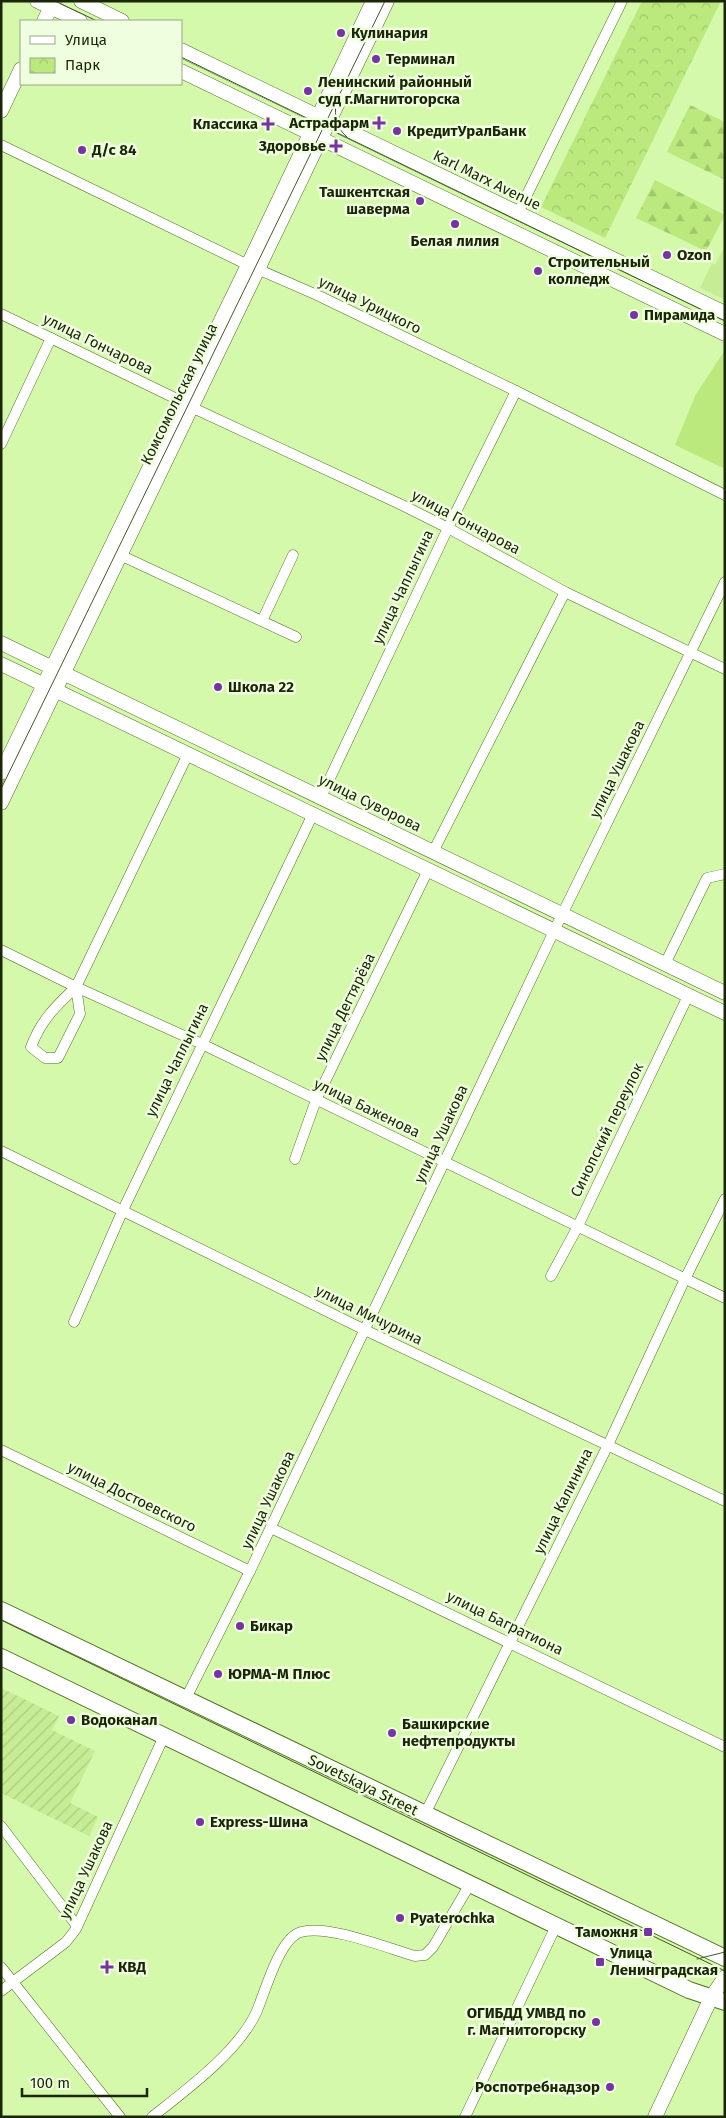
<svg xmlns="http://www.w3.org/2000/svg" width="726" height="2118" viewBox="0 0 726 2118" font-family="'Fira Sans',sans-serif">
<defs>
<pattern id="industrial-furrows" width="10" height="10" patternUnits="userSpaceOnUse" patternTransform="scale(1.25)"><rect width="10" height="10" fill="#c6ed96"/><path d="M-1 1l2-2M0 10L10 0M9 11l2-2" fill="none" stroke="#aacb80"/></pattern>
<pattern id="forest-firs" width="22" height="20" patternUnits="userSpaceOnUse" patternTransform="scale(1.25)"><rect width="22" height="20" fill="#bbe97e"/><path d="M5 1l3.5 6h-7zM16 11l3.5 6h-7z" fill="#a0c86b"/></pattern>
<pattern id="park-crowns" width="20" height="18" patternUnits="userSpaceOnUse" patternTransform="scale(1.25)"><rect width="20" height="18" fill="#bbe97e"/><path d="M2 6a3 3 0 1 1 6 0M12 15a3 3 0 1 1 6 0" fill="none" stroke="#a0c86b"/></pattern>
</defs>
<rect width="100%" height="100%" fill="#d5f9aa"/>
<polygon fill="#c6ed96" points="725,246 725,300 700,288 712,263 715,265"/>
<polygon fill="url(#industrial-furrows)" points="1,1688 59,1716 52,1730 95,1751 70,1803 98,1817 89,1836 1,1793"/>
<g fill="url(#forest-firs)">
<polygon points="690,105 725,122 725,180 667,152"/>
<polygon points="655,180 725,215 706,251 636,218"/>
</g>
<polygon fill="url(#park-crowns)" points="642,1 721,1 605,238 541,207"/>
<polygon fill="#bbe97e" points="725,350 725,469 675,445 696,394"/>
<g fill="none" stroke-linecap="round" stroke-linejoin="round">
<defs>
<g id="street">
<polyline points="1,145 248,265 317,295 516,391 725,495"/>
<polyline points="518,213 622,1"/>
<polyline points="1,314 181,401"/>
<polyline points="191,407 402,505 448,528 565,592 725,669"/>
<polyline points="1,444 51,338"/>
<polyline points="120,555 296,637"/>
<polyline points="262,621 293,555"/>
<polyline points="321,797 448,528 516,391"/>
<polyline points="433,852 565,592"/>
<polyline points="1,950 76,987 202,1044 725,1298"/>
<polyline points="665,964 707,878 725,874"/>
<path d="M 76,987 L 80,1014 L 58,1058 L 45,1058 L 31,1047 C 41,1020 56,1006 76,987 L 188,754"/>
<polyline points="1,1151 365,1330 725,1501"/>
<polyline points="295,1159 316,1100 428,870"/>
<polyline points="551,1276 577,1228 688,996"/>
<polyline points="74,1322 122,1212 313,814"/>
<polyline points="1,1450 250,1571"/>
<polyline points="271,1528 725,1747"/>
<polyline points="185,1700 250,1571 554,931 725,582"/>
<polyline points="425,1814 608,1445 685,1279 725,1199"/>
<polyline points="1,1826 77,1926"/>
<polyline points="1,1967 120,2117"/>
<polyline points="1,1991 66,1942 76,1929 164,1736"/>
<path d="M 152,2117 C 186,2090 237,2053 256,2013 C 265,1993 279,1938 301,1932 C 328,1924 387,1948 415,1956 L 425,1955 L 433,1947 L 470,1884"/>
<polyline points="465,2117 556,1926"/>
</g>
<g id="secondary">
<polyline points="37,1 80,21"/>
<polyline points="81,1 122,21"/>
<polyline points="44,21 54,1"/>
<polyline points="181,50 725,313"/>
<polyline points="181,71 725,334"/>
<polyline points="1,111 21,69"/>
<polyline points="1,643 725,993"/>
<polyline points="1,664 725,1013"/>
<polyline points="1,773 248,265 373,1"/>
<polyline points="1,803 387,1"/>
<polyline points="655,2117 711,1998 725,1977"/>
</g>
<g id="primary">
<polyline points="1,1610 725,1958"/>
<polyline points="1,1657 689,1990 725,2002"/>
</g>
</defs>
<use href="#street" stroke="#537226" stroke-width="11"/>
<use href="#secondary" stroke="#537226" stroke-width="15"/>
<use href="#primary" stroke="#537226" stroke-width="18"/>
<use href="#street" stroke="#fff" stroke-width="10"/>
<use href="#secondary" stroke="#fff" stroke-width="14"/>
<use href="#primary" stroke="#fff" stroke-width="16"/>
<g stroke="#46572c" stroke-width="1">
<polyline points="55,1 97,21"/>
<polyline points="181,57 725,321"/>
<path d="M 336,103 C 334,116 337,129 347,137"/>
<polyline points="1,789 385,1"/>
<polyline points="1,1620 725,1971"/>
<polyline points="697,1959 725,1952"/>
</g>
</g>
<g fill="#7732a5" stroke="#effedf" stroke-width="2">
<circle cx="341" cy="33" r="5"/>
<circle cx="376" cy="59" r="5"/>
<circle cx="308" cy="91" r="5"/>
<path d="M376.5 115.5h5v5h5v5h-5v5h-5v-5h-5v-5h5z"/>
<path d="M265.5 116.5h5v5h5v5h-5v5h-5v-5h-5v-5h5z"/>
<circle cx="397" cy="131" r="5"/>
<path d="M333.5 138.5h5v5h5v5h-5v5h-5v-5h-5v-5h5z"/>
<circle cx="82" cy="150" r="5"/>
<circle cx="420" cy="201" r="5"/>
<circle cx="455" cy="224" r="5"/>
<circle cx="667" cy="255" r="5"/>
<circle cx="538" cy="271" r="5"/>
<circle cx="634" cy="315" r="5"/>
<circle cx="218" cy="687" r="5"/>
<circle cx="240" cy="1626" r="5"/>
<circle cx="218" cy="1674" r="5"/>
<circle cx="71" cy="1720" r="5"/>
<circle cx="392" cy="1733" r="5"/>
<circle cx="200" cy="1822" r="5"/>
<circle cx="400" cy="1918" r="5"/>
<rect x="643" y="1927" width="10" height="10" rx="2.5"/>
<rect x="595" y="1957" width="10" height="10" rx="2.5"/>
<path d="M104.5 1959.5h5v5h5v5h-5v5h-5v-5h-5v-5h5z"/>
<circle cx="596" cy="2022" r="5"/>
<circle cx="610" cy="2087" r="5"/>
</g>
<g text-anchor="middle" stroke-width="5" stroke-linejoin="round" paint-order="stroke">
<g font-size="15" font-weight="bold" fill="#1a2606" stroke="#effedf" text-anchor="start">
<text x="351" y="38">Кулинария</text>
<text x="386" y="64">Терминал</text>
<text x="318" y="87">Ленинский районный<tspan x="318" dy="17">суд г.Магнитогорска</tspan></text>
<text x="369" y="128" text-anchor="end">Астрафарм</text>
<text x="258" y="129" text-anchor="end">Классика</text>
<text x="407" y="136">КредитУралБанк</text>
<text x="326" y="151" text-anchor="end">Здоровье</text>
<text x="92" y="155">Д/с 84</text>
<text x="410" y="197" text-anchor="end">Ташкентская<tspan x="410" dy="17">шаверма</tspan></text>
<text x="455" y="246" text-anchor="middle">Белая лилия</text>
<text x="677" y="260">Ozon</text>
<text x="548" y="267">Строительный<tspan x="548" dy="17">колледж</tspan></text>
<text x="644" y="320">Пирамида</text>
<text x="228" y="692">Школа 22</text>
<text x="250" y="1631">Бикар</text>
<text x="228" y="1679">ЮРМА-М Плюс</text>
<text x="81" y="1725">Водоканал</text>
<text x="402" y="1729">Башкирские<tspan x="402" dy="17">нефтепродукты</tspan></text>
<text x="210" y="1827">Express-Шина</text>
<text x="410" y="1923">Pyaterochka</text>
<text x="638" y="1937" text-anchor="end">Таможня</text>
<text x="610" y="1958">Улица<tspan x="610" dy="17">Ленинградская</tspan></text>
<text x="118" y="1972">КВД</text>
<text x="586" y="2018" text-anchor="end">ОГИБДД УМВД по<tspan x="586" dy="17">г. Магнитогорску</tspan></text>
<text x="600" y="2092" text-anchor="end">Роспотребнадзор</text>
</g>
<g font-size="15" fill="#1a2606" stroke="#effedf">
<text transform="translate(487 180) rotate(26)" y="5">Karl Marx Avenue</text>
<text transform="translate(370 305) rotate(26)" y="5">улица Урицкого</text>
<text transform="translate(98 344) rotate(26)" y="5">улица Гончарова</text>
<text transform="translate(179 394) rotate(-64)" y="5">Комсомольская улица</text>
<text transform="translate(466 522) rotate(28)" y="5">улица Гончарова</text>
<text transform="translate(403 587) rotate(-65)" y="5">улица Чаплыгина</text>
<text transform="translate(617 769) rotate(-64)" y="5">улица Ушакова</text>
<text transform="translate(370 803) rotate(26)" y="5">улица Суворова</text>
<text transform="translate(345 1007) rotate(-64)" y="5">улица Дегтярёва</text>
<text transform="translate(177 1060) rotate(-64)" y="5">улица Чаплыгина</text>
<text transform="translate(367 1108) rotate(26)" y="5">улица Баженова</text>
<text transform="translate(607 1130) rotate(-64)" y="5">Синопский переулок</text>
<text transform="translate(441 1134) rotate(-65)" y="5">улица Ушакова</text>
<text transform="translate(369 1315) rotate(26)" y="5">улица Мичурина</text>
<text transform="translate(132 1497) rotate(26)" y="5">улица Достоевского</text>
<text transform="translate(268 1500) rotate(-65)" y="5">улица Ушакова</text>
<text transform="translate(563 1501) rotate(-64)" y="5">улица Калинина</text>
<text transform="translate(505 1623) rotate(26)" y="5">улица Багратиона</text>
<text transform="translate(363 1785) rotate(26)" y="5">Sovetskaya Street</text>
<text transform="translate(86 1870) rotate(-65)" y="5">улица Ушакова</text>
</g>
</g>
<rect width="726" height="2118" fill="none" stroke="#1a2606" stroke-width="5"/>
<rect x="20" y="20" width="162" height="65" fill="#effedf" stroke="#9aa888"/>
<rect x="30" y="36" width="25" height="8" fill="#ffffff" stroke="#9aa888"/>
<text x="65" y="45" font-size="15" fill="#1a2606">Улица</text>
<rect x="30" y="58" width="25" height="15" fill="url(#park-crowns)" stroke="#9aa888"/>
<text x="65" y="70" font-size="15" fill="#1a2606">Парк</text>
<path d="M22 2088v8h125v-8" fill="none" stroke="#1a2606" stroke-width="2.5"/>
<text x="30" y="2088" font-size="15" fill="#1a2606" stroke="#effedf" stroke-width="4" paint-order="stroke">100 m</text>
</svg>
